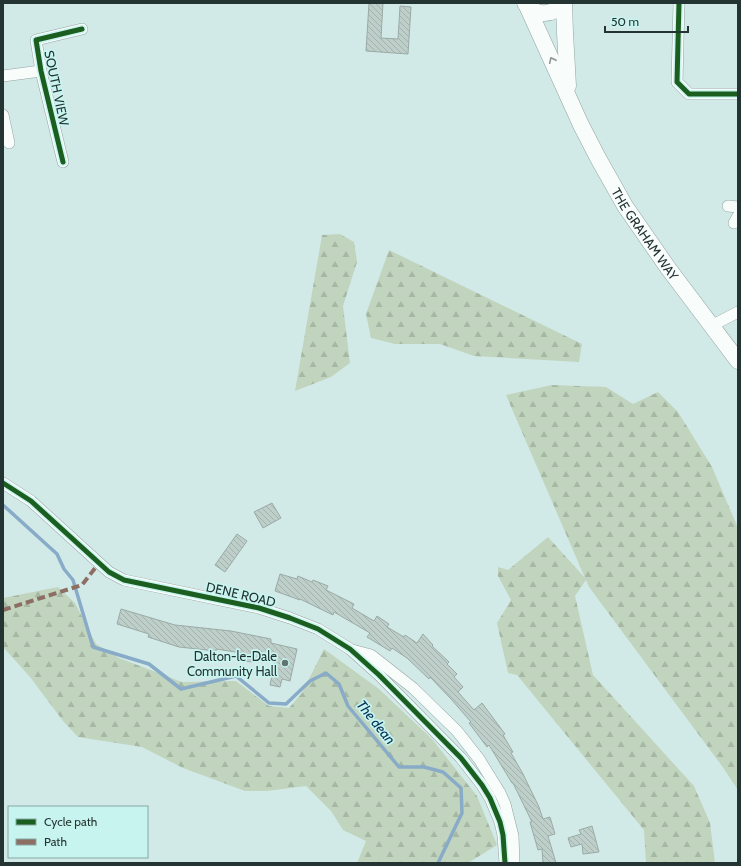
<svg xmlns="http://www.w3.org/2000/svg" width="741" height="866" viewBox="0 0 741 866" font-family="Cabin,sans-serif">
<defs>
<pattern id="forest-firs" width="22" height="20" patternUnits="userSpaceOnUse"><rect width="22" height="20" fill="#c1d4be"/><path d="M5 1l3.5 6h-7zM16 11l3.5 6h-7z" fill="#a6b7a4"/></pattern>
<pattern id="building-back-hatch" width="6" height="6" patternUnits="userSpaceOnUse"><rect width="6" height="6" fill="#becfca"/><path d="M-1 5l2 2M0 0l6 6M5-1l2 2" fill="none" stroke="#a3b2ae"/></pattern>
</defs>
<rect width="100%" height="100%" fill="#d2eae7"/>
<g fill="url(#forest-firs)">
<polygon points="340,234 354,242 357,262 343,306 350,363 331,377 295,391 322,235"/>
<polygon points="389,250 582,344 579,362 474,356 440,344 395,344 371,338 366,314"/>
<polygon points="552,385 606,387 633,404 658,392 678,412 712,467 738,528 738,790 722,766 589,587 586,580 575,596 593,675 694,786 710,823 715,863 646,863 644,830 517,675 508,673 497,623 511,600 498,576 498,567 508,570 548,537 585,578 506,395"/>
<polygon points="58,587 75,603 96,644 119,658 182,682 236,681 269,706 289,708 302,693 324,649 379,689 432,739 477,796 497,845 468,863 357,863 366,841 343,830 331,811 306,786 267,791 245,791 183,768 142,747 78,737 63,721 30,677 3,647 3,598"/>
</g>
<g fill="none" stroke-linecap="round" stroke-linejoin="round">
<polyline stroke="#88abc8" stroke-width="3.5" points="3,505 57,554 64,569 73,580 93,647 149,664 181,689 236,676 269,703 286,704 310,681 326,673 339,684 348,706 399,767 424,767 443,772 461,788 462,813 438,863"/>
</g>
<g fill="url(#building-back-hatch)" stroke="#9aaba6">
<polygon points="369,3 383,3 381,38 398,39 400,6 411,7 408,54 366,51"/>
<polygon points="272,503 281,518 263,528 254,512"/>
<polygon points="237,534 247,541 225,572 215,565"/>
<polygon points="280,574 297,579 298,576 312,582 313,580 328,586 326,590 354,604 352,608 374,621 377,616 389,624 387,627 404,637 405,635 417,643 423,634 433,645 432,646 449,662 447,664 457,674 454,677 463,687 458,692 474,710 482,703 505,734 503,735 513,752 511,753 523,774 539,807 543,819 550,817 555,834 548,836 556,863 543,863 542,849 538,850 530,822 532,822 513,783 512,783 489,745 487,747 469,723 471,722 451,699 430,677 429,679 407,658 392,648 390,651 367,637 370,633 334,612 333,615 300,599 300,600 275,591"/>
<polygon points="121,609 175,625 231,631 271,639 271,643 297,649 290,681 282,679 280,687 270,685 275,662 254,659 253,662 241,661 242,653 216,649 216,651 179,647 148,637 149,634 117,624"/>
<polygon points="592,826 599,852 583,854 582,844 571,847 568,838 581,834 579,830"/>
</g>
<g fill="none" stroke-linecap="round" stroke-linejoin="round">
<defs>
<g id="minor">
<polyline points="679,3 677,82 689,94 738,94"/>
<polyline points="3,76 41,71"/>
<polyline points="3,115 9,143"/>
<polyline points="63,162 41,71 36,40 82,29"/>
<polyline points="728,206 738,207"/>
<polyline points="734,223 738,216"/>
<polyline points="711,326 738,312"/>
<polyline points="3,483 31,501 109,572 124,580 259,608 290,618 318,629 350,649 379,675 461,758 482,785 490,798 500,822 503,835 505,863"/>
<polyline points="352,650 371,655 413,688 457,731 479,759 500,793 505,804 513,836 514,863"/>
</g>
<g id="secondary">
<path d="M 525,3 C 536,18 553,15 564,3"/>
<polyline points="564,3 565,33 568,86"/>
<path id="s1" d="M 527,6 L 581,125 L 598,158 L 625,206 L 668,268 L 738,361"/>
</g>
</defs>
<use href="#minor" stroke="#91a4a2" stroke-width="12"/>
<use href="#secondary" stroke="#91a4a2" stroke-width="17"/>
<use href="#minor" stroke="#f8fcfb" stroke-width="11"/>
<use href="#secondary" stroke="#f8fcfb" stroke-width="16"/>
<polyline stroke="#8d6e63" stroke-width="4" stroke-dasharray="8 4" stroke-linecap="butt" points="3,610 82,585 99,563"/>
<defs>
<g id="cycleway">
<polyline points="679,3 677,82 689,94 738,94"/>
<polyline points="63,162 41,71 36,40 82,29"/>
<polyline points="3,483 31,501 109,572 124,580 259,608 290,618 318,629 350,649 379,675 461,758 482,785 490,798 500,822 503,835 505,863"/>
</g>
</defs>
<use href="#cycleway" stroke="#c8f4ef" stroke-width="8"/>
<use href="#cycleway" stroke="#1b5e20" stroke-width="5"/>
</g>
<defs><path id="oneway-chevron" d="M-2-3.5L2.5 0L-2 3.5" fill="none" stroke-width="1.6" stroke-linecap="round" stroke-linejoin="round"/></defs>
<use stroke="#8e9896" href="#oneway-chevron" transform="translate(552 60) rotate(-115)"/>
<circle fill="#607471" stroke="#c8f4ef" stroke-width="1.5" cx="285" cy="663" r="4"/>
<g text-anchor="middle" stroke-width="3.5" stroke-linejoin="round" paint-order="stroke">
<g font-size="13" fill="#233432" stroke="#c8f4ef">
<text transform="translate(57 88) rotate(78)" y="5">SOUTH VIEW</text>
<text dy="5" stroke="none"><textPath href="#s1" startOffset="257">THE GRAHAM WAY</textPath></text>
<text transform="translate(241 594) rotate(13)" y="5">DENE ROAD</text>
</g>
<g font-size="13" fill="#233432" stroke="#c8f4ef" text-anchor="end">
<text x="277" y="661">Dalton-le-Dale<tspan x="277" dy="15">Community Hall</tspan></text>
</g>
<g font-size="14" font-style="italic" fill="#002d56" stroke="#c8f4ef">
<text transform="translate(376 722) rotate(51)" y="5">The dean</text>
</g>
</g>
<rect width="741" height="866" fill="none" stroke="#233432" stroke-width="8"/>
<rect x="8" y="806" width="140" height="52" fill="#c8f4ef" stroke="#86a7a3"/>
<rect x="16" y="819" width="20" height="6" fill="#1b5e20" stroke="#86a7a3"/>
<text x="44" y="826" font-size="12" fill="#233432">Cycle path</text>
<rect x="16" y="839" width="20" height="6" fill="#8d6e63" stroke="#86a7a3"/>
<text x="44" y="846" font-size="12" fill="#233432">Path</text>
<path d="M605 26v6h83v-6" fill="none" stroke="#233432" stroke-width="2"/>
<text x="611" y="26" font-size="12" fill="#233432" stroke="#c8f4ef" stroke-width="3" paint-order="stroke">50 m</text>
</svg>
